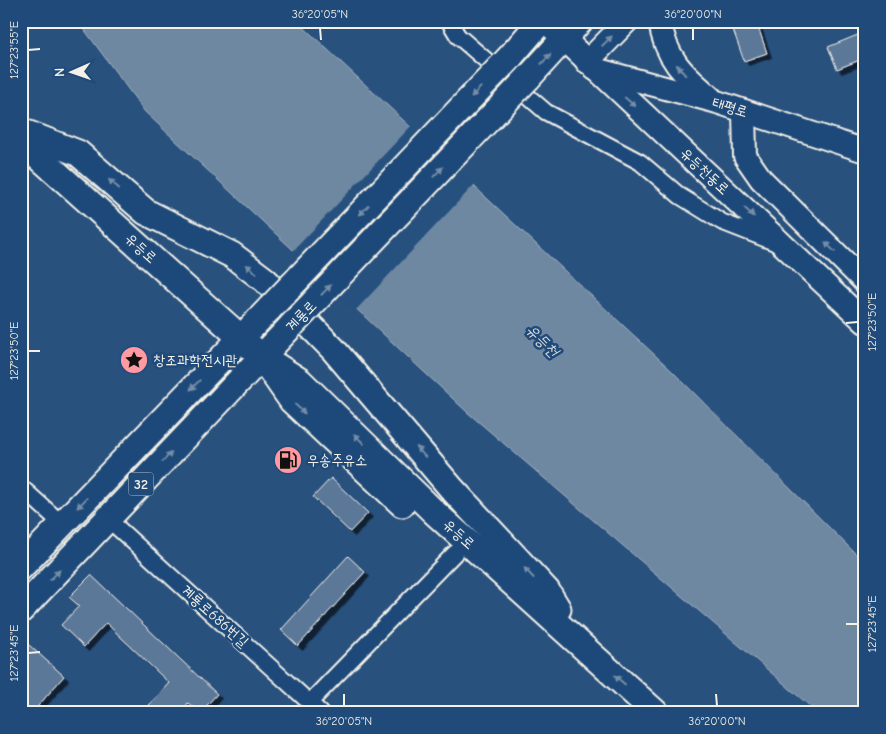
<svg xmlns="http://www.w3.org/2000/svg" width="886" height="734" viewBox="0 0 886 734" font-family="'Comic Neue','Poor Story',sans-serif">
<defs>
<filter id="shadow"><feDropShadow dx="4.5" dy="4.5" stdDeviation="0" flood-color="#0009"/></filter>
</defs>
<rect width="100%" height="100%" fill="#28517e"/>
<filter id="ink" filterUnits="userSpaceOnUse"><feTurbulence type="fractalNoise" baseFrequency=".02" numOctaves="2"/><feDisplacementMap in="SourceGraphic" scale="10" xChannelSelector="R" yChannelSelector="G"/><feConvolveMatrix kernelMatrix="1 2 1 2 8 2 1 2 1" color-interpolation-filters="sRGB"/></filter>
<g filter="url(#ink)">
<polygon fill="#6e88a2" stroke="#a4b2be" points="78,21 297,21 671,370 865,563 865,713 818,713 467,412 145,112"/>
<polygon fill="#28517e" points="412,125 475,184 355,311 292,252"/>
<g fill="#5b7899" stroke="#f4f1e8" filter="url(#shadow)">
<polygon points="730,21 756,21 767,53 744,61"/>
<polygon points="865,32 865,58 837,69 828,47"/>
<polygon points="331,478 368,513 350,532 313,497"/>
<polygon points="348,556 365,572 298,646 281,630"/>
<polygon points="91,575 217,694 200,713 188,703 179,713 157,713 149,705 169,683 106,623 84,647 61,625 79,606 69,597"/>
<polygon points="21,638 64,676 32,713 21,713"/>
</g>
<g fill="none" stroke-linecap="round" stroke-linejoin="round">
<defs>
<g id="street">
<polyline points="449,21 458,36 546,112 640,162 680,196 722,222 776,243"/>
<polyline points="21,487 62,524"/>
<polyline points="108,519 321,713"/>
<polyline points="310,702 455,553"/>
</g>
<g id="secondary">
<polyline points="545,21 865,322"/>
<path d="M 660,21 C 665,58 683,74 710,97"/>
<polyline points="587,62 627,21"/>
<polyline points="595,69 717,102 865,151"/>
<polyline points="744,111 745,156 761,179 865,282"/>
</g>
<g id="primary">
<polyline points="510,57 541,21"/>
<polyline points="528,78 580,21"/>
<polyline points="21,131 78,153 146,212 232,255 265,280 333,349 452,489 547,591 558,609"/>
<polyline points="21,141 261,356 300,381 433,511 656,713"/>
<polyline points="267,365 292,401 402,504"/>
<polyline points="21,567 270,308"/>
<polyline points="21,610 292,325"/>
</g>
</defs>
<use href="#street" stroke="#f4f1e8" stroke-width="19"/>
<use href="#secondary" stroke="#f4f1e8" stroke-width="26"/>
<use href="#primary" stroke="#f4f1e8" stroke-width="29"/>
<use href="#street" stroke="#1f4a7a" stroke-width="15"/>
<use href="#secondary" stroke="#1f4a7a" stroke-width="22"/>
<use href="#primary" stroke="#1f4a7a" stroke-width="25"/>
<defs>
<g id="primary-bridge">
<polyline points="270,308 510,57"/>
<polyline points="292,325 528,78"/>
</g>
</defs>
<use href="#primary-bridge" stroke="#f4f1e8" stroke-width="29" stroke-linecap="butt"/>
<use href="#primary-bridge" stroke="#1f4a7a" stroke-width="25"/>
</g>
<defs><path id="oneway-solid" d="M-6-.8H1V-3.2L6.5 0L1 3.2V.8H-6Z" transform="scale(1.25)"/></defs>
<g fill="#748da6">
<use href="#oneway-solid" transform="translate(607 41) rotate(-45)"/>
<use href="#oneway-solid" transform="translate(546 59) rotate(-47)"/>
<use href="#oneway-solid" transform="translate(681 70) rotate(-130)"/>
<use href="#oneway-solid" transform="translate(476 92) rotate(134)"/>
<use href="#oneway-solid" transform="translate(630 102) rotate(41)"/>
<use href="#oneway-solid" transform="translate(438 172) rotate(-46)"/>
<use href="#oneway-solid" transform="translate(114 184) rotate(-139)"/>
<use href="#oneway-solid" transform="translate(364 210) rotate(134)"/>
<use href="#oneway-solid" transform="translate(749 212) rotate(43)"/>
<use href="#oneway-solid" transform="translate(830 247) rotate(-135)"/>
<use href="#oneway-solid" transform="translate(251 269) rotate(-143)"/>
<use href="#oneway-solid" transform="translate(326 290) rotate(-46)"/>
<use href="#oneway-solid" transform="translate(195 385) rotate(134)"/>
<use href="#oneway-solid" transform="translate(300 409) rotate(43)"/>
<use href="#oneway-solid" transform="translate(359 439) rotate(-136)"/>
<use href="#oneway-solid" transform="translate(421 452) rotate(-131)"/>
<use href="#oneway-solid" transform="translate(167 457) rotate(-47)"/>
<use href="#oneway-solid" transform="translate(82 503) rotate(134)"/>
<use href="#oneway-solid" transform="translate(529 573) rotate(-133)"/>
<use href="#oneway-solid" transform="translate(55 575) rotate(-46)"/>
<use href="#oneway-solid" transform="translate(620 680) rotate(-138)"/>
</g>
</g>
<path fill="none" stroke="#f4f1e8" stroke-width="2" d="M 320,28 L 321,40M 693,28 L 693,40M 28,50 L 40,49M 846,323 L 858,322M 28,351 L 40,351M 846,624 L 858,624M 28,653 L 40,652M 344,694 L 344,706M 716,694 L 717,706"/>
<defs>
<symbol id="sight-disc" viewBox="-11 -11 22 22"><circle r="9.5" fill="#ff9aa2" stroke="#1f4a7a"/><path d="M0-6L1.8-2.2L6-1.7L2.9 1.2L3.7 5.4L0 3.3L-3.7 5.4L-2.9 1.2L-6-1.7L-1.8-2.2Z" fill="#111"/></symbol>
<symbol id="fuel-disc" viewBox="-11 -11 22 22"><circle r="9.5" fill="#ff9aa2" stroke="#1f4a7a"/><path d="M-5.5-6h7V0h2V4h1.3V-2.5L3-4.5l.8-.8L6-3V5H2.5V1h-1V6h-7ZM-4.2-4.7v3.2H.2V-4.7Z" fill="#111"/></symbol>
</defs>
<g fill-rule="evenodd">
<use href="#sight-disc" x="118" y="344" width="32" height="32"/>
<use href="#fuel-disc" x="272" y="444" width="32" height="32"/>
</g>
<g text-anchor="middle" stroke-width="5" stroke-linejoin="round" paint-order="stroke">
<rect fill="#1f4a7a" stroke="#b4bfc7" stroke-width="1" x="128.5" y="472.5" width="25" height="23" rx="4"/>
<g font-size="14" font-weight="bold" fill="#f4f1e8">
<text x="141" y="489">32</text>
</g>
<g font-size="15" fill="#f4f1e8" stroke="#1f4a7a">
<text transform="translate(730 107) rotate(17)" y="5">태평로</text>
<text transform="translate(705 171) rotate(43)" y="5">유등천동로</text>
<text transform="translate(141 248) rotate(42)" y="5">유등로</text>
<text transform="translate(301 316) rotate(-46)" y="5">계룡로</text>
<text transform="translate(459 534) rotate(42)" y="5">유등로</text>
<text transform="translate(215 616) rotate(42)" y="5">계룡로686번길</text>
</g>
<g font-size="15" fill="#f4f1e8" stroke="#1f4a7a" text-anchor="start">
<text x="153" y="365">창조과학전시관</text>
<text x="307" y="465">우송주유소</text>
</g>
<g font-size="16" font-style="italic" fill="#d9dcda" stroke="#1f4a7a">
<text transform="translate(543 340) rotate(45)" y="6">유등천</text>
</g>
</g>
<rect width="886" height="734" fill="none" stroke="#1f4a7a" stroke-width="55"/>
<g transform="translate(72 72) rotate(268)" stroke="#1f4a7a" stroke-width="4" paint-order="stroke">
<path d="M0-4L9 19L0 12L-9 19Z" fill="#f4f1e8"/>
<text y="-8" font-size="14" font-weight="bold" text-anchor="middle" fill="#f4f1e8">N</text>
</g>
<rect x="28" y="28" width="830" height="678" fill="none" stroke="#f4f1e8" stroke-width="2"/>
<g font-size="12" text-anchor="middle" fill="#f4f1e8">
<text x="320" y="18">36°20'05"N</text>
<text x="693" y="18">36°20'00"N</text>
<text transform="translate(14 50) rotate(-90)" y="4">127°23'55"E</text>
<text transform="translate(872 322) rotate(-90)" y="4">127°23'50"E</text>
<text transform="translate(14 351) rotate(-90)" y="4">127°23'50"E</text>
<text transform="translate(872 624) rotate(-90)" y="4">127°23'45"E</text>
<text transform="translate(14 653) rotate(-90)" y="4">127°23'45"E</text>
<text x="344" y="725">36°20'05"N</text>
<text x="717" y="725">36°20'00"N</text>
</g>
</svg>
